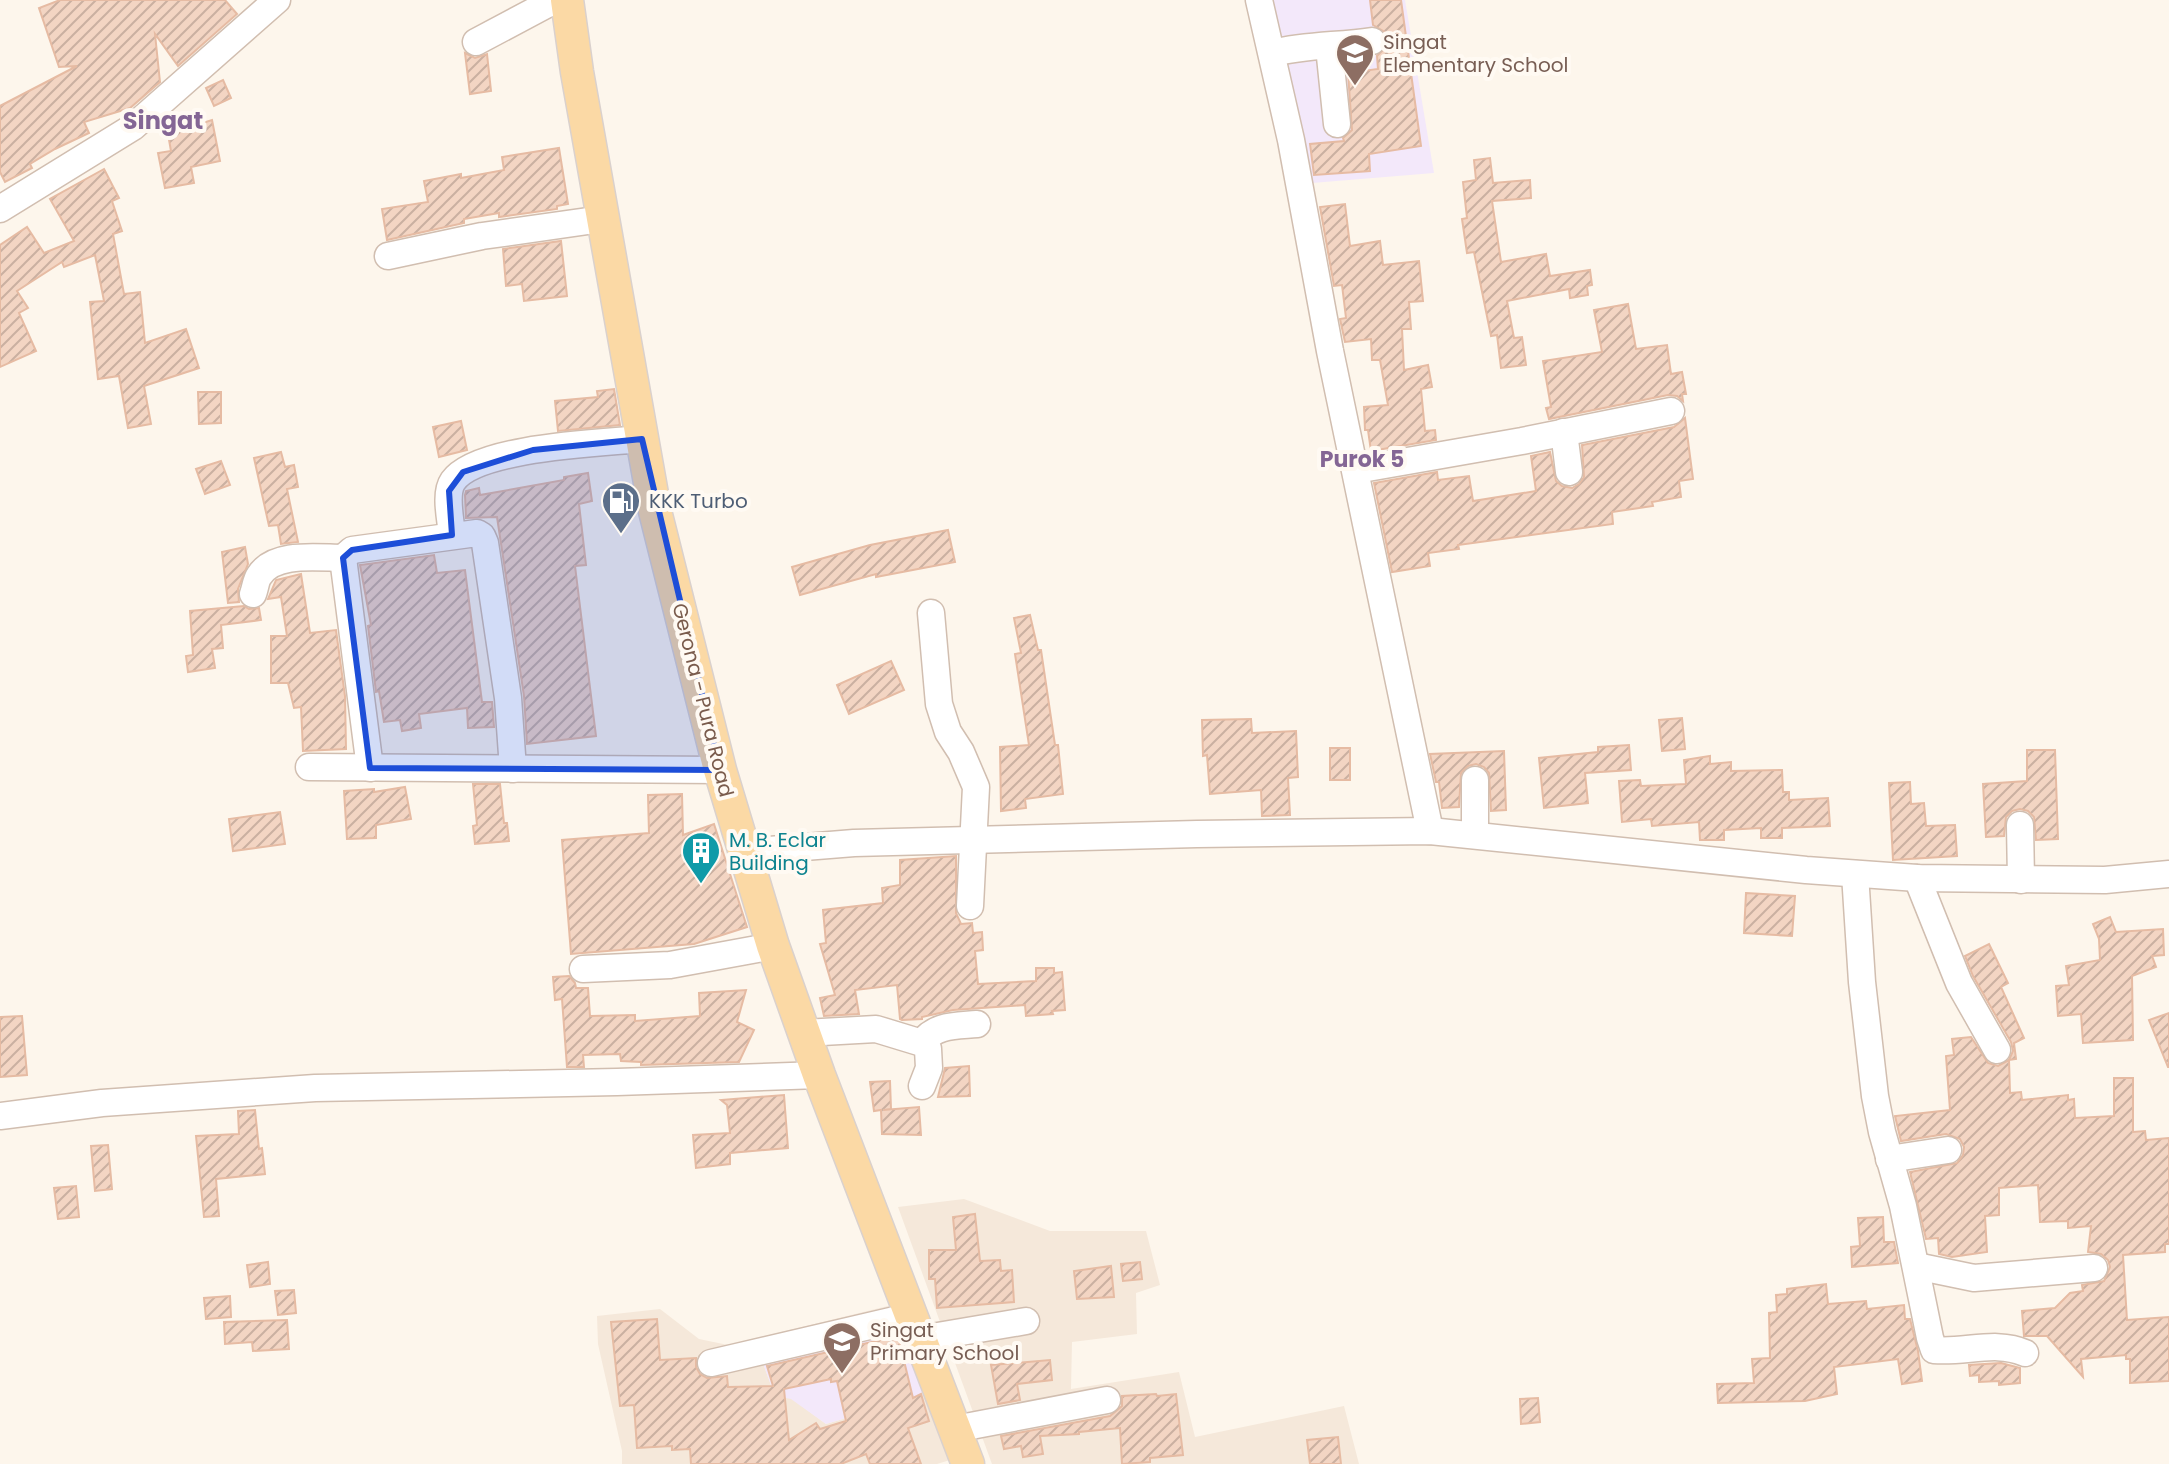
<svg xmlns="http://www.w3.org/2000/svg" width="2169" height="1464" viewBox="0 0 2169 1464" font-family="Poppins,sans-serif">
<defs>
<pattern id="building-hatch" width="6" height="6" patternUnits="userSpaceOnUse" patternTransform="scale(2)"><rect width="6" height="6" fill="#f3d5c3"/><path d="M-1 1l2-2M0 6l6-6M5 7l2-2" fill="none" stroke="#cab0a1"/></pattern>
</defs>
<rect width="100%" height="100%" fill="#fdf6ec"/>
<g fill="#f5e8da">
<polygon points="964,1199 1050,1231 1146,1231 1160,1285 1136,1293 1137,1334 1072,1342 1071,1389 1179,1372 1195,1437 1344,1406 1359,1464 992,1464 898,1207"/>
<polygon points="892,1305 898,1322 761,1358 775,1396 791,1398 826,1424 910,1399 923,1392 950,1460 937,1464 622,1464 622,1451 598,1344 597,1316 660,1309 699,1339 728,1345"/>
</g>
<g fill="#f3e8fa">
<polygon points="1271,0 1405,0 1434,173 1312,183"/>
<polygon points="898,1322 923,1392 911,1399 826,1424 791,1399 775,1396 761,1358"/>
</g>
<g fill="url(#building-hatch)" stroke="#e6bba3" stroke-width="2" fill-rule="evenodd">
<polygon points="60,0 225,0 237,14 178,66 155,34 160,82 130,108 84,122 89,133 55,149 30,164 32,168 5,182 0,172 0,106 77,66 59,67 39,8"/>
<polygon points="1370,0 1401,0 1421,146 1369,154 1370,171 1314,175 1310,144 1344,141 1343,138 1352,130 1348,73 1378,69 1377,56 1387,46 1385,32 1373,25"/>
<polygon points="465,53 475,58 487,54 491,91 470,94"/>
<polygon points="223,80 231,98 214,106 206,88"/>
<polygon points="212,120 220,161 191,167 194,183 165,188 158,153 171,151 168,134"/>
<polygon points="559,148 568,204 557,206 557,209 499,217 499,213 464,219 464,223 387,240 382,209 428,202 424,181 461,174 461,178 504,170 502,157"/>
<polygon points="1490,158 1493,183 1530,180 1531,198 1492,201 1501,262 1546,254 1550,276 1590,270 1592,285 1587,286 1588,295 1570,298 1569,289 1507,301 1514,338 1522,337 1526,365 1501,368 1497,335 1491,336 1474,252 1467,253 1462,219 1467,218 1463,182 1476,180 1474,160"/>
<polygon points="104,169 119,198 112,201 122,231 113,234 124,294 140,292 145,343 186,329 199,368 144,386 151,424 128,428 119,376 98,379 90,302 104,301 95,255 64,267 62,262 17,291 28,308 19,313 36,351 0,367 0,245 27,227 44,253 74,241 50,199"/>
<polygon points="1345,204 1350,246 1380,241 1383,265 1419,261 1423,301 1409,302 1411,329 1402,329 1404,370 1428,365 1432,387 1421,389 1425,431 1435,430 1436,440 1371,451 1368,430 1365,430 1364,407 1388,405 1380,360 1372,360 1371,339 1345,342 1340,319 1346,318 1342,285 1334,286 1320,207"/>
<polygon points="561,241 567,296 524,301 522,284 506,286 503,249"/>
<polygon points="1628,304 1636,349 1667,345 1671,374 1682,372 1686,394 1682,394 1683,401 1677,396 1668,395 1549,419 1546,408 1551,407 1543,361 1602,352 1594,310"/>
<polygon points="614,389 620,425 558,431 555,401 598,397 597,391"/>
<polygon points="198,392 221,392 221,423 199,424"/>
<polygon points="1685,418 1693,479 1679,481 1681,497 1652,502 1653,506 1612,512 1613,524 1458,545 1459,549 1428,553 1430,566 1392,572 1374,483 1437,472 1438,480 1469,476 1473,501 1536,491 1531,456 1550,452 1556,481 1562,486 1572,488 1579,484 1584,477 1582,445 1674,427"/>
<polygon points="461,421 467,450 439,457 433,427"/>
<polygon points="281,452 285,467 294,465 298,487 287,489 298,542 281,544 278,525 269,526 254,458"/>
<polygon points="221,461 230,485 205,494 196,469"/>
<polygon points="588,473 592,501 579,504 586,565 575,566 596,736 527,744 524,696 497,517 466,518 465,495 466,491 479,488 480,495 564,480 564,477"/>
<polygon points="948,530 955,562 876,577 876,574 800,595 792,567 870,545"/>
<polygon points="245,547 248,564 238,589 239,602 228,603 222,552"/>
<polygon points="434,555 437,573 465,570 482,702 492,702 494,727 468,728 467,708 419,714 421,728 402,731 400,720 384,722 379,691 376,692 368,626 371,625 360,565"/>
<polygon points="301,574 310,633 336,630 345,696 346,749 303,751 301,707 294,708 288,683 271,683 271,636 287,636 281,597 268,599 276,580"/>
<polygon points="244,606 249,609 259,608 261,620 221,625 223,648 212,649 215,668 188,672 186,656 193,655 190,611"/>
<polygon points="1030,615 1038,650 1041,650 1055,745 1058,745 1063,794 1025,799 1026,808 1001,811 1000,747 1029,745 1015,654 1021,653 1014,618"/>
<polygon points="891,661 904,690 849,714 837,685"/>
<polygon points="1682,718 1685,749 1662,751 1659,720"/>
<polygon points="1251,719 1252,733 1296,731 1298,777 1288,778 1290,815 1262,816 1261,790 1210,794 1207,755 1203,756 1202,720"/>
<polygon points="1629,745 1631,770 1585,773 1588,803 1544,808 1539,758 1598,752 1598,747"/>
<rect x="1330" y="748" width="20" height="32"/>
<polygon points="2027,750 2055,750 2058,839 2036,840 2034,817 2028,811 2020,809 2012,811 2006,817 2004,836 1986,837 1983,784 2027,781"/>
<polygon points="1504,751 1506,810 1491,811 1489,773 1484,767 1476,764 1468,766 1461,773 1459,807 1442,808 1439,782 1436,782 1430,754"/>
<polygon points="1710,756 1710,764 1731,762 1731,771 1782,770 1783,792 1789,792 1789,800 1828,798 1830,826 1782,828 1782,838 1761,838 1761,828 1724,830 1724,840 1700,840 1699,822 1652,826 1651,819 1622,822 1619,781 1640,780 1641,786 1686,784 1684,760"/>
<polygon points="1910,782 1911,804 1924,803 1926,826 1955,825 1957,856 1893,860 1889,783"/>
<polygon points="473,784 500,784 504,823 507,823 509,841 475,844 473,826 477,825"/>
<polygon points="405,787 411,819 376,825 376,838 347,839 344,791 374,789 374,792"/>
<polygon points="682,794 683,835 714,824 747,927 694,944 571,954 562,840 649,833 648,795"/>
<polygon points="280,812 285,844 233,851 229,819"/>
<polygon points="956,856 956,913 961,924 972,923 973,933 982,932 983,950 975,951 978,984 1036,981 1036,968 1054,968 1054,973 1062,972 1065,1010 1052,1011 1053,1014 1026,1016 1025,1005 953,1010 922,1017 922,1019 902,1020 900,1019 897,985 855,990 859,1014 824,1016 820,998 835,995 820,944 826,943 823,910 883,903 882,888 900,885 900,860"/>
<polygon points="1746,893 1795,896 1792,936 1744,933"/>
<polygon points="2110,917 2116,932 2163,929 2164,955 2152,956 2156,967 2132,976 2133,1040 2083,1043 2081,1014 2058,1016 2056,986 2069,985 2066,966 2100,960 2099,939 2093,924"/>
<polygon points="1989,944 2008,983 2001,987 2024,1038 2014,1043 2016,1059 2009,1060 2013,1051 2011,1042 1973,976 1965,956"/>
<polygon points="569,976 575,983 576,988 588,988 590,1016 635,1015 635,1021 700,1016 699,993 746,990 737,1022 754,1030 739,1062 641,1065 641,1062 621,1061 620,1054 583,1055 584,1067 567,1067 562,999 555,1000 553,977"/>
<polygon points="2169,1013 2169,1067 2168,1067 2149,1020"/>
<polygon points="22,1016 27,1075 0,1077 0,1017"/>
<polygon points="1971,1037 1988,1063 1998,1066 2009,1060 2010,1093 2021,1092 2022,1100 2068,1095 2068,1100 2074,1099 2075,1118 2114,1116 2114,1078 2133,1078 2133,1132 2145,1131 2146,1140 2169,1138 2169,1244 2165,1244 2165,1252 2123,1255 2127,1320 2169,1317 2169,1381 2130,1383 2130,1359 2126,1359 2126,1355 2081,1359 2083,1377 2047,1336 2024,1336 2022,1311 2055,1308 2070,1293 2083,1291 2082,1285 2104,1281 2110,1267 2108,1260 2101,1254 2088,1252 2091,1226 2068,1228 2068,1221 2040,1222 2038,1185 1999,1188 1999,1215 1985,1216 1987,1252 1952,1257 1939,1254 1938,1238 1926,1239 1910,1172 1957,1163 1963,1155 1964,1147 1960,1139 1946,1134 1901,1141 1895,1116 1950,1110 1946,1056 1954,1055 1952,1039"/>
<polygon points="969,1066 970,1096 938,1097 945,1068"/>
<polygon points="890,1081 891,1109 883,1110 919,1107 921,1135 882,1134 881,1110 874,1111 870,1082"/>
<polygon points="784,1095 788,1148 730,1153 730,1164 696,1168 693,1135 730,1133 727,1105 721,1100"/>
<polygon points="255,1110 259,1149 262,1148 265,1174 216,1179 219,1216 204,1217 196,1136 239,1134 238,1111"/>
<polygon points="108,1145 112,1189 95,1191 91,1146"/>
<polygon points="76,1186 79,1217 58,1219 54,1188"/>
<polygon points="975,1214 980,1261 1000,1260 1001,1271 1012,1270 1014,1302 937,1308 935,1279 929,1279 929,1250 956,1250 953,1217"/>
<polygon points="1883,1217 1884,1242 1894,1242 1898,1263 1852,1267 1851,1247 1860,1246 1858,1218"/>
<polygon points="268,1262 270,1284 250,1287 247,1265"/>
<polygon points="1140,1262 1142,1279 1123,1281 1121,1264"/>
<polygon points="1111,1266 1114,1297 1077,1299 1074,1271"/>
<polygon points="1826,1284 1828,1304 1866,1301 1867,1309 1904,1305 1905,1319 1910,1319 1918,1351 1922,1381 1902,1384 1898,1359 1834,1367 1837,1394 1805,1401 1718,1403 1717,1384 1754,1383 1752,1359 1770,1358 1769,1313 1777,1312 1776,1295 1787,1294 1787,1289"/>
<polygon points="294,1290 296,1313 278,1315 275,1291"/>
<polygon points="230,1296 231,1317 206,1319 204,1298"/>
<path d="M 657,1319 L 660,1360 L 696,1358 L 696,1367 L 700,1374 L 707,1378 L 727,1376 L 728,1387 L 773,1386 L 767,1366 L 898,1336 L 913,1398 L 921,1394 L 929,1421 L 908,1428 L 921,1464 L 870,1464 L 866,1454 L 841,1464 L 691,1464 L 690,1449 L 672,1450 L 672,1446 L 637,1448 L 634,1405 L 620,1406 L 611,1322 ZM 831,1379 L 831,1382 L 837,1381 L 846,1421 L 820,1429 L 816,1423 L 789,1440 L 784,1389 Z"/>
<polygon points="287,1320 289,1349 253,1351 252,1342 225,1344 224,1322"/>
<polygon points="1050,1360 1052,1380 1017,1384 1020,1400 998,1404 991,1365"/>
<polygon points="2001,1363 2020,1368 2020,1383 1999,1385 1999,1381 1979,1382 1979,1375 1970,1376 1969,1365"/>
<polygon points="1156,1394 1157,1396 1176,1394 1183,1455 1150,1458 1150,1462 1122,1464 1120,1428 1079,1432 1079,1434 1040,1436 1043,1454 1023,1457 1021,1446 1004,1449 1001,1436 1110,1416 1122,1406 1122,1396"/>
<polygon points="1538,1398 1540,1422 1521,1424 1520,1399"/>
<polygon points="1338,1437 1341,1464 1310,1464 1307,1440"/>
</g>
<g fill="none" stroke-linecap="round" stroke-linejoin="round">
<defs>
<g id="minor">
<polyline points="1259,0 1291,140 1330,351 1430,831"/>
<polyline points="476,42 555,0"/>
<polyline points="1329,47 1337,124"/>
<path d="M 1272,53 C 1305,45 1338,46 1372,41"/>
<polyline points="0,209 133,127 277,0"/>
<polyline points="388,256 482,236 602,219"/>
<polyline points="1564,432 1569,472"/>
<polyline points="1356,470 1522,441 1671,411"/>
<path d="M 452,535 C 451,520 444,494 453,481 C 477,447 601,443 642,439"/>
<path d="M 253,594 C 255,589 256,580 259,576 C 274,551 319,558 343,558"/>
<polyline points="931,613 939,704 948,732 961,752 976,787 970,906"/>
<polyline points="309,767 720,770"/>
<polyline points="370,768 343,558 352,550 477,533 482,536 485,543 508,698 513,769"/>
<polyline points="1475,780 1475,835"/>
<polyline points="2020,825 2021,880"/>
<polyline points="743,852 854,843 1197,834 1430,831 1806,870 1917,878 2105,880 2169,874"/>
<path d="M 1855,874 L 1862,982 L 1875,1096 L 1882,1132 L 1903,1206 L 1930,1338 L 1934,1350 C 1965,1353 1996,1340 2025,1353"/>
<polyline points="1917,878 1959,983 1997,1050"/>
<polyline points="583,969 670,965 773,946"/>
<polyline points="804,1033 876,1029 922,1043 928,1049 929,1068 922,1086"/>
<path d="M 922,1043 C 935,1024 957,1026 977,1024"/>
<polyline points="0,1116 102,1103 315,1088 617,1082 819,1075"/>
<polyline points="1889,1159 1948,1150"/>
<polyline points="1916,1266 1974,1278 2094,1268"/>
<polyline points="920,1339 1026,1321"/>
<polyline points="711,1363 912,1316"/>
<polyline points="955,1429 1107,1400"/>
</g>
<polyline id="major" points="567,0 577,72 655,511 720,770 773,946 819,1075 968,1464"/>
</defs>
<use href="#minor" stroke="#d1beb0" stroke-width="29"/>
<use href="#major" stroke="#dad1cd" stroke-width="35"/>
<use href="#minor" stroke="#fff" stroke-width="26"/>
<use href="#major" stroke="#fbd9a5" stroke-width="32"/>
</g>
<path fill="#1d4ed8" fill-opacity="0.2" stroke="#1d4ed8" stroke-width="6" stroke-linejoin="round" d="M 642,439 L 720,770 L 370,768 L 343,558 L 352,550 L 452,535 L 449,491 L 463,472 L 533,450 Z"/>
<defs>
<symbol id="school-pin" viewBox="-11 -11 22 30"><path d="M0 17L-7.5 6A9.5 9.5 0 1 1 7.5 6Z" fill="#8d6e63" stroke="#fffaf3"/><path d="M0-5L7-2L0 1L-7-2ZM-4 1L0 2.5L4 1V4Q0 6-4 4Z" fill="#fff"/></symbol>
<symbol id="fuel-pin" viewBox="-11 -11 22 30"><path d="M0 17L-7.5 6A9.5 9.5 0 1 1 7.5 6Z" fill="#5c6f8a" stroke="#fffaf3"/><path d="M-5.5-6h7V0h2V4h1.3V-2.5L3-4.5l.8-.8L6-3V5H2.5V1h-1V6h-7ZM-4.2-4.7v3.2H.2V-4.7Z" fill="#fff"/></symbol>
<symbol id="building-pin" viewBox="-11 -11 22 30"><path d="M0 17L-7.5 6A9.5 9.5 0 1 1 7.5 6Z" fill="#0f9aa8" stroke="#fffaf3"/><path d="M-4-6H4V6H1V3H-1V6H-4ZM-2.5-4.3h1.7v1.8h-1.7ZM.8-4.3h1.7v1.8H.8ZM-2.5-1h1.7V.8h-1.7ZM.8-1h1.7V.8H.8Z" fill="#fff"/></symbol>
</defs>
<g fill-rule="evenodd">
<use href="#school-pin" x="1333" y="31" width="44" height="60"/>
<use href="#fuel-pin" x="599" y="479" width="44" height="60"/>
<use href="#building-pin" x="679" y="829" width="44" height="60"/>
<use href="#school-pin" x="820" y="1319" width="44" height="60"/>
</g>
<g text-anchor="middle" stroke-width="8" stroke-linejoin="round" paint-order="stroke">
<g font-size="20" fill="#785e54" stroke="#fffaf3" text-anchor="start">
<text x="1383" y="49">Singat<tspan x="1383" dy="23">Elementary School</tspan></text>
<text x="870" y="1337">Singat<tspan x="870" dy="23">Primary School</tspan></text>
</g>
<g font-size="20" fill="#4e5e75" stroke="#fffaf3" text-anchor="start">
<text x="649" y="508">KKK Turbo</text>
</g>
<g font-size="20" fill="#7a5c4d" stroke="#fffaf3">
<text transform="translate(703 700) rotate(76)" y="7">Gerona - Pura Road</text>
</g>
<g font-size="20" fill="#0d838f" stroke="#fffaf3" text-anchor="start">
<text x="729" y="847">M. B. Eclar<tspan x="729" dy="23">Building</tspan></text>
</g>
<g font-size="22" font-weight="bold" fill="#846695" stroke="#fffaf3">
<text x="1362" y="467">Purok 5</text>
</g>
<g font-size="24" font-weight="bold" fill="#846695" stroke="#fffaf3">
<text x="163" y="129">Singat</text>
</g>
</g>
</svg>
